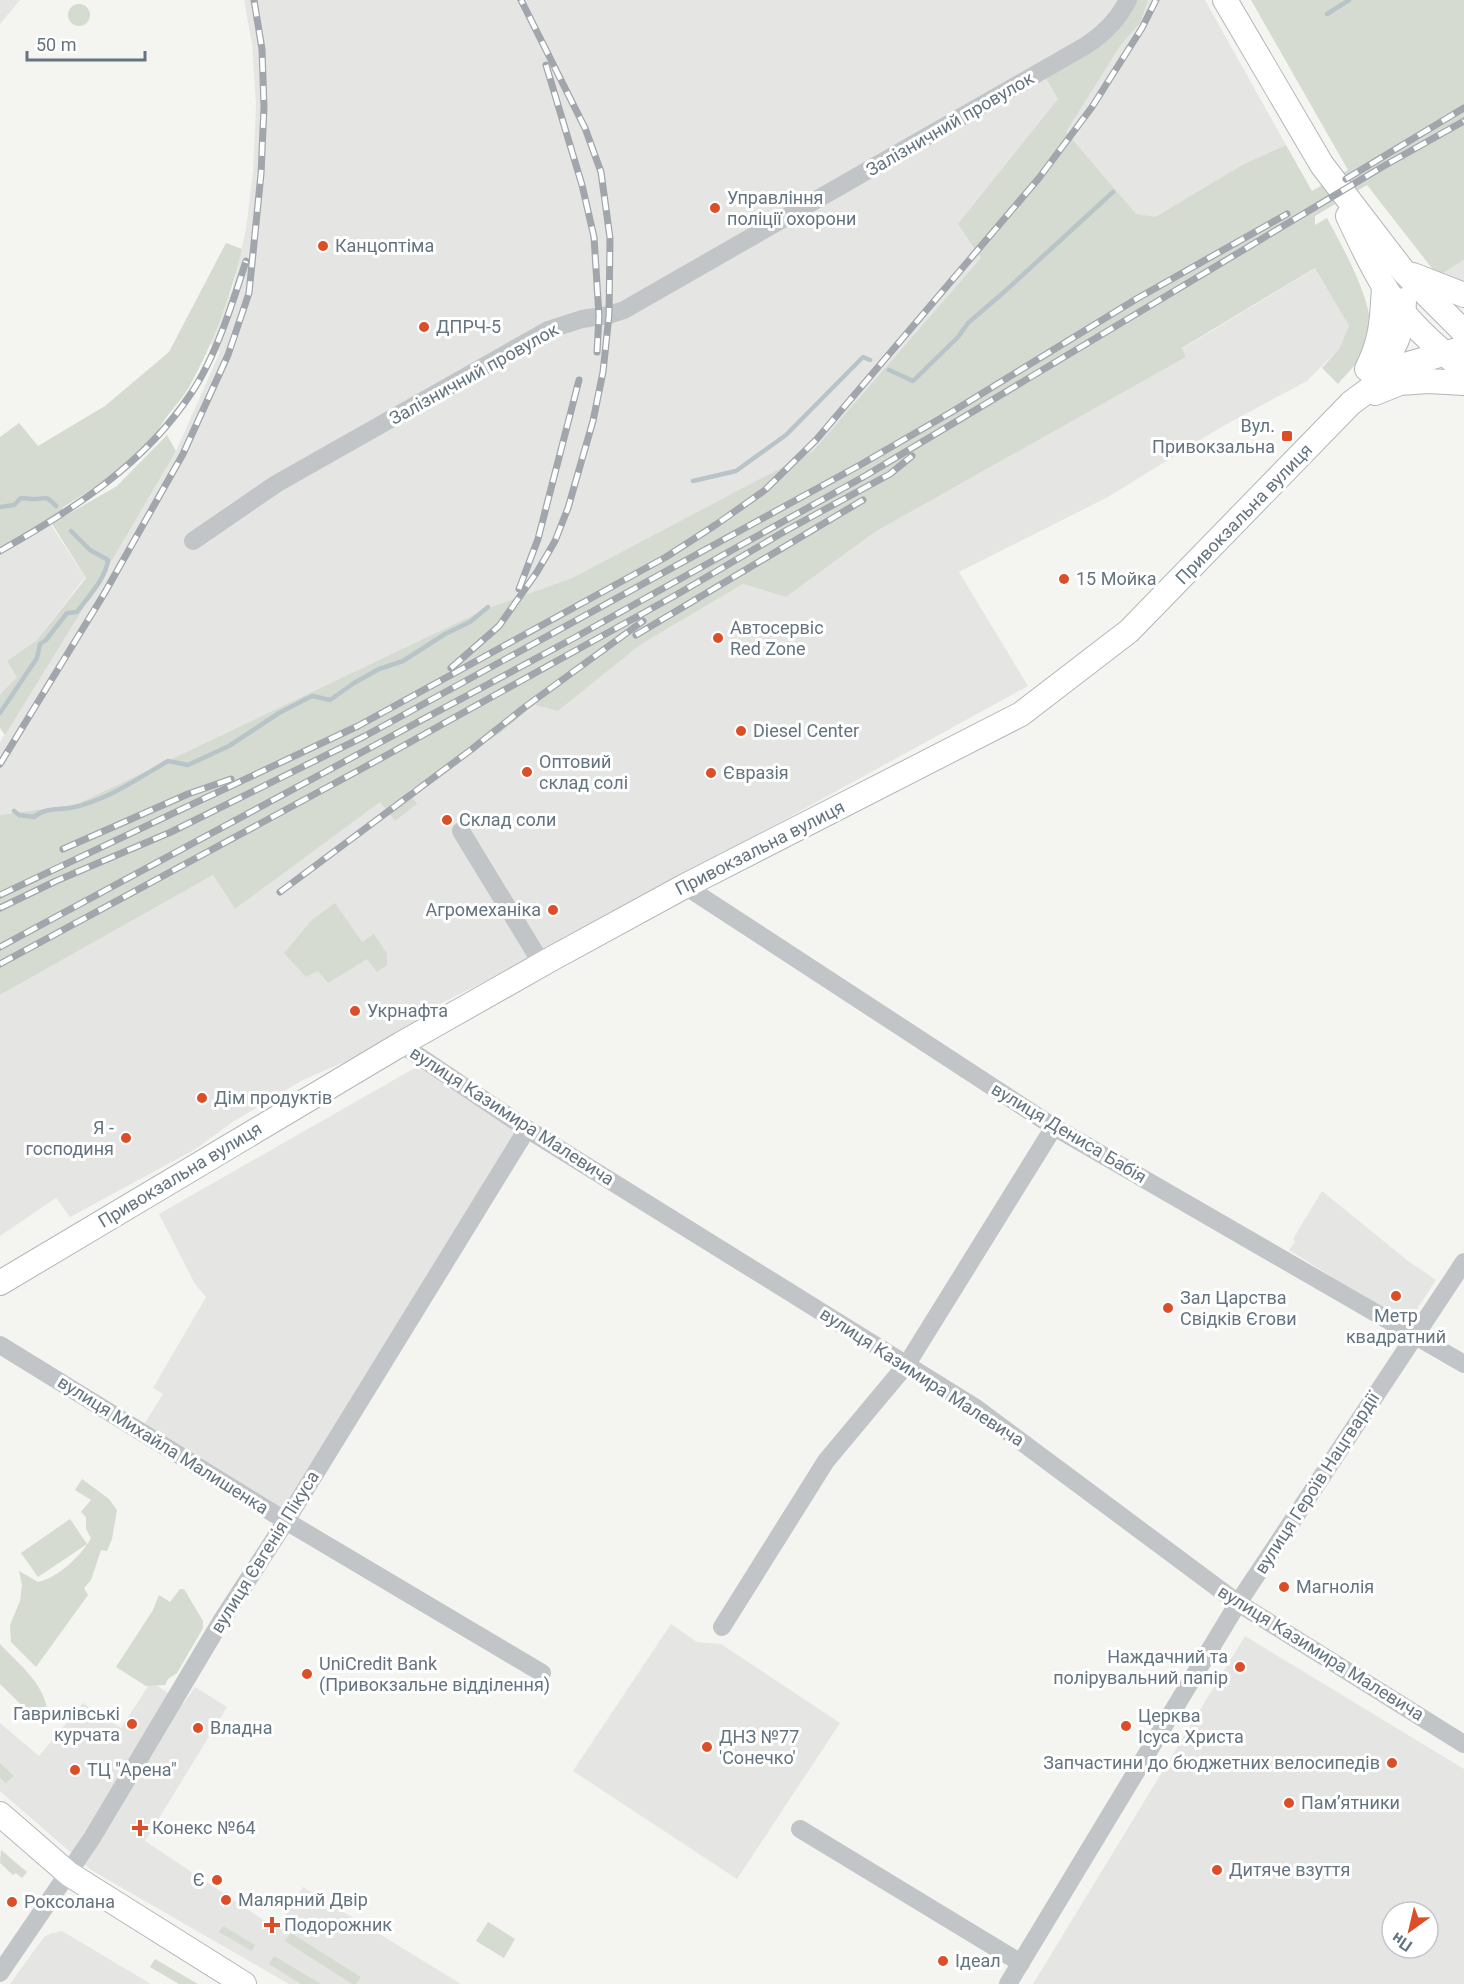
<svg xmlns="http://www.w3.org/2000/svg" width="1464" height="1984" viewBox="0 0 1464 1984" font-family="Roboto,sans-serif">
<rect width="100%" height="100%" fill="#f4f4f0"/>
<g fill="#e5e6e4" fill-rule="evenodd">
<polygon points="0,0 20,0 0,24"/>
<polygon points="244,0 1205,0 1286,145 1242,165 1155,217 1101,300 572,578 486,609 77,804 0,815 0,742 96,588 176,451 220,352 210,344 233,287 246,229 253,172 256,105 252,44"/>
<polygon points="1464,260 1464,287 1438,276"/>
<polygon points="1316,268 1349,326 1339,349 1307,381 1223,426 1108,497 959,572 1028,686 722,854 630,902 551,948 424,1012 420,1021 349,1067 342,1063 303,1080 234,1121 194,1150 70,1217 56,1198 0,1236 0,995 213,875 235,909 380,801 395,821 408,791 499,734 536,705 558,711 640,645 743,584 786,597 875,532 1186,357 1182,349"/>
<polygon points="49,522 85,577 37,640 7,661 21,682 0,695 0,550"/>
<polygon points="427,1061 527,1129 286,1521 140,1431 163,1394 153,1388 206,1297 195,1284 159,1214"/>
<polygon points="1322,1191 1408,1261 1436,1280 1407,1324 1289,1250 1295,1242 1293,1239"/>
<polygon points="671,1624 697,1642 721,1644 840,1723 737,1879 573,1771"/>
<path d="M 1245,1636 L 1464,1769 L 1464,1984 L 1033,1984 ZM 1392,1912 L 1428,1912 L 1428,1948 L 1392,1948 Z"/>
<polygon points="151,1682 184,1703 195,1687 227,1707 145,1841 277,1929 303,1887 461,1984 289,1984 91,1870 0,1791 0,1723 39,1756 83,1703 121,1728"/>
<polygon points="62,1931 151,1984 10,1984 44,1937 52,1933"/>
</g>
<g fill="#d5dbd1">
<path d="M 1128,0 L 1148,0 L 1140,23 L 1120,46 L 1066,132 L 1136,214 L 1155,217 L 1242,165 L 1286,145 L 1312,191 L 1348,170 L 1251,0 L 1464,0 L 1464,260 L 1438,276 L 1367,185 L 1315,216 L 1315,225 L 1327,218 C 1342,246 1377,307 1370,339 C 1366,356 1349,371 1338,384 L 1322,368 L 1339,349 L 1349,326 L 1315,268 L 1182,348 L 1186,357 L 875,532 L 786,597 L 743,584 L 640,645 L 558,711 L 535,705 L 499,734 L 408,791 L 417,804 L 395,821 L 380,802 L 235,909 L 213,875 L 0,995 L 0,815 L 77,804 L 486,609 L 572,578 L 813,451 L 981,258 L 958,224 L 1058,99 L 1042,71 L 1085,46 Z"/>
<circle cx="79" cy="15" r="11"/>
<path d="M 226,243 L 242,249 C 231,296 213,344 189,387 C 180,403 165,415 157,433 L 109,478 L 62,508 L 65,516 L 117,486 L 167,435 L 176,451 L 97,586 L 5,735 L 0,728 L 0,695 L 17,677 L 7,661 L 37,640 L 86,578 L 49,519 L 0,548 L 0,437 L 19,423 L 38,446 L 105,406 L 169,352 Z"/>
<polygon points="335,903 362,942 374,934 387,954 387,965 377,972 367,959 328,983 318,971 306,977 284,953 313,919"/>
<path d="M 82,1479 L 109,1499 L 117,1510 L 112,1539 L 107,1551 L 101,1550 L 91,1580 L 84,1588 L 88,1595 L 36,1667 L 11,1642 L 10,1625 L 20,1601 L 22,1585 L 19,1571 L 38,1582 C 59,1577 81,1556 91,1538 L 86,1529 L 86,1517 L 81,1512 L 91,1500 L 75,1490 Z"/>
<polygon points="70,1519 87,1544 38,1577 21,1553"/>
<polygon points="180,1589 184,1589 203,1621 203,1628 177,1673 168,1679 165,1685 146,1686 116,1667 153,1610 159,1595 170,1602"/>
<path d="M 0,1644 C 17,1663 48,1686 47,1714 L 39,1722 L 0,1684 Z"/>
<polygon points="0,1763 14,1776 6,1783 0,1778"/>
<polygon points="1,1850 27,1872 22,1878 16,1873 13,1875 0,1863"/>
<polygon points="488,1922 515,1939 504,1958 476,1941"/>
<polygon points="223,1926 255,1945 252,1951 219,1932"/>
<polygon points="291,1933 361,1977 356,1984 352,1984 285,1941"/>
<polygon points="274,1956 321,1984 301,1984 269,1964"/>
<polygon points="155,1959 198,1984 179,1984 150,1967"/>
</g>
<g fill="none" stroke-linecap="round" stroke-linejoin="round">
<g stroke="#b9c4c8" stroke-width="4.5">
<polyline points="1327,14 1349,0"/>
<polyline points="889,370 913,381 958,337 968,323 1003,293 1113,192"/>
<polyline points="693,481 736,471 786,435 863,357 870,360"/>
<path d="M 0,507 L 14,505 L 21,498 C 25,498 28,499 32,499 C 46,500 44,493 56,506"/>
<path d="M 0,713 L 37,658 L 40,644 L 46,640 L 67,613 L 77,612 C 88,597 106,578 108,560 L 90,550 L 71,531"/>
<path d="M 14,811 L 19,815 L 34,817 C 44,808 57,810 70,808 C 106,801 137,779 168,761 L 188,765 L 229,746 L 279,713 L 312,696 L 330,700 L 354,683 L 379,669 L 403,661 L 445,634 L 470,622 L 488,607"/>
</g>
<defs>
<g id="major">
<polyline points="1225,0 1322,165 1404,272 1464,332"/>
<path d="M 1348,216 C 1359,239 1370,264 1384,286 C 1403,318 1435,346 1464,370"/>
<polyline points="1413,275 1464,295"/>
<path d="M 1367,369 C 1382,339 1382,320 1384,287"/>
<path d="M 1373,376 C 1394,351 1404,333 1404,300"/>
<polyline points="1375,393 1400,383 1428,381 1464,383"/>
<polyline points="0,1283 401,1044 553,958 685,886 1021,714 1129,631 1351,403 1401,366 1464,348"/>
<polyline points="0,1814 69,1874 244,1984"/>
</g>
</defs>
<use href="#major" stroke="#b2b7ba" stroke-width="26"/>
<g stroke="#c2c5c8" stroke-width="18">
<path d="M 193,541 L 276,484 L 548,330 L 582,319 L 609,315 L 624,310 L 1085,46 C 1104,34 1118,20 1128,0"/>
<polyline points="461,831 542,964"/>
<polyline points="685,886 1054,1127 1464,1364"/>
<polyline points="401,1044 527,1129 976,1408 1238,1603 1464,1744"/>
<polyline points="0,1345 286,1521 542,1673"/>
<polyline points="722,1627 826,1461 907,1364 1054,1127"/>
<polyline points="800,1829 1021,1963"/>
<polyline points="0,1973 92,1838 220,1623 286,1521 527,1129"/>
<polyline points="1008,1984 1238,1603 1464,1262"/>
</g>
<use href="#major" stroke="#fff" stroke-width="24"/>
<defs>
<g id="rail">
<polyline points="546,65 582,185 594,237 599,316 597,352"/>
<polyline points="1346,179 1464,108"/>
<path d="M 0,551 C 74,509 145,464 192,392 C 216,356 233,302 246,261"/>
<polyline points="519,589 538,539 579,380"/>
<polyline points="636,635 863,500"/>
<polyline points="451,668 499,626 537,572 555,541 568,508 593,421 603,372 609,315 610,238 601,172 585,128 521,0"/>
<polyline points="0,764 104,594 183,454 228,355 249,293 261,174 264,107 262,49 254,0"/>
<polyline points="63,849 188,794 231,779"/>
<polyline points="280,892 472,749 525,707 643,621"/>
<polyline points="0,895 358,726 666,557 717,524 765,490 816,440 1039,178 1092,107 1142,28 1156,0"/>
<polyline points="0,908 56,881 171,832 365,736 860,465 955,410 1138,298 1287,214"/>
<polyline points="0,947 574,638 865,476 1382,167 1464,121"/>
<polyline points="0,964 376,761 676,595 787,530 890,474 912,456"/>
</g>
</defs>
<use href="#rail" stroke="#a0a6ab" stroke-width="7"/>
<use href="#rail" stroke="#fff" stroke-width="4.5" stroke-dasharray="14" stroke-linecap="butt"/>
</g>
<g fill="#dc4e28" stroke="#fff" stroke-width="2">
<circle cx="715" cy="208" r="6"/>
<circle cx="323" cy="246" r="6"/>
<circle cx="424" cy="327" r="6"/>
<rect x="1281" y="430" width="12" height="12" rx="3"/>
<circle cx="1064" cy="579" r="6"/>
<circle cx="718" cy="638" r="6"/>
<circle cx="741" cy="731" r="6"/>
<circle cx="527" cy="772" r="6"/>
<circle cx="711" cy="773" r="6"/>
<circle cx="447" cy="820" r="6"/>
<circle cx="553" cy="910" r="6"/>
<circle cx="355" cy="1011" r="6"/>
<circle cx="202" cy="1098" r="6"/>
<circle cx="126" cy="1138" r="6"/>
<circle cx="1396" cy="1296" r="6"/>
<circle cx="1168" cy="1308" r="6"/>
<circle cx="1284" cy="1587" r="6"/>
<circle cx="1240" cy="1667" r="6"/>
<circle cx="307" cy="1674" r="6"/>
<circle cx="132" cy="1724" r="6"/>
<circle cx="1126" cy="1726" r="6"/>
<circle cx="198" cy="1728" r="6"/>
<circle cx="707" cy="1747" r="6"/>
<circle cx="1392" cy="1763" r="6"/>
<circle cx="75" cy="1770" r="6"/>
<circle cx="1289" cy="1803" r="6"/>
<path d="M137 1819h6v6h6v6h-6v6h-6v-6h-6v-6h6z"/>
<circle cx="1217" cy="1870" r="6"/>
<circle cx="217" cy="1880" r="6"/>
<circle cx="226" cy="1900" r="6"/>
<circle cx="12" cy="1902" r="6"/>
<path d="M269 1916h6v6h6v6h-6v6h-6v-6h-6v-6h6z"/>
<circle cx="943" cy="1961" r="6"/>
</g>
<g text-anchor="middle" stroke-width="6" stroke-linejoin="round" paint-order="stroke">
<g font-size="18" fill="#647480" stroke="#fff">
<text transform="translate(950 124) rotate(-30)" y="6">Залізничний провулок</text>
<text transform="translate(474 374) rotate(-29)" y="6">Залізничний провулок</text>
<text transform="translate(1244 514) rotate(-46)" y="6">Привокзальна вулиця</text>
<text transform="translate(760 848) rotate(-27)" y="6">Привокзальна вулиця</text>
<text transform="translate(512 1116) rotate(33)" y="6">вулиця Казимира Малевича</text>
<text transform="translate(1069 1133) rotate(31)" y="6">вулиця Дениса Бабія</text>
<text transform="translate(180 1175) rotate(-31)" y="6">Привокзальна вулиця</text>
<text transform="translate(922 1377) rotate(33)" y="6">вулиця Казимира Малевича</text>
<text transform="translate(163 1445) rotate(32)" y="6">вулиця Михайла Малишенка</text>
<text transform="translate(1317 1483) rotate(-57)" y="6">вулиця Героїв Нацгвардії</text>
<text transform="translate(265 1552) rotate(-58)" y="6">вулиця Євгенія Пікуса</text>
<text transform="translate(1321 1653) rotate(32)" y="6">вулиця Казимира Малевича</text>
</g>
<g font-size="18" fill="#647480" stroke="#fff" text-anchor="start">
<text x="727" y="204">Управління<tspan x="727" dy="21">поліції охорони</tspan></text>
<text x="335" y="252">Канцоптіма</text>
<text x="436" y="333">ДПРЧ-5</text>
<text x="1275" y="432" text-anchor="end">Вул.<tspan x="1275" dy="21">Привокзальна</tspan></text>
<text x="1076" y="585">15 Мойка</text>
<text x="730" y="634">Автосервіс<tspan x="730" dy="21">Red Zone</tspan></text>
<text x="753" y="737">Diesel Center</text>
<text x="539" y="768">Оптовий<tspan x="539" dy="21">склад солі</tspan></text>
<text x="723" y="779">Євразія</text>
<text x="459" y="826">Склад соли</text>
<text x="541" y="916" text-anchor="end">Агромеханіка</text>
<text x="367" y="1017">Укрнафта</text>
<text x="214" y="1104">Дім продуктів</text>
<text x="114" y="1134" text-anchor="end">Я -<tspan x="114" dy="21">господиня</tspan></text>
<text x="1180" y="1304">Зал Царства<tspan x="1180" dy="21">Свідків Єгови</tspan></text>
<text x="1396" y="1322" text-anchor="middle">Метр<tspan x="1396" dy="21">квадратний</tspan></text>
<text x="1296" y="1593">Магнолія</text>
<text x="1228" y="1663" text-anchor="end">Наждачний та<tspan x="1228" dy="21">полірувальний папір</tspan></text>
<text x="319" y="1670">UniCredit Bank<tspan x="319" dy="21">(Привокзальне відділення)</tspan></text>
<text x="120" y="1720" text-anchor="end">Гаврилівські<tspan x="120" dy="21">курчата</tspan></text>
<text x="1138" y="1722">Церква<tspan x="1138" dy="21">Ісуса Христа</tspan></text>
<text x="210" y="1734">Владна</text>
<text x="719" y="1743">ДНЗ №77<tspan x="719" dy="21">'Сонечко'</tspan></text>
<text x="1380" y="1769" text-anchor="end">Запчастини до бюджетних велосипедів</text>
<text x="87" y="1776">ТЦ "Арена"</text>
<text x="1301" y="1809">Памʼятники</text>
<text x="152" y="1834">Конекс №64</text>
<text x="1229" y="1876">Дитяче взуття</text>
<text x="205" y="1886" text-anchor="end">Є</text>
<text x="238" y="1906">Малярний Двір</text>
<text x="24" y="1908">Роксолана</text>
<text x="284" y="1931">Подорожник</text>
<text x="955" y="1967">Ідеал</text>
</g>
</g>
<g transform="translate(1410 1930) rotate(214)"><circle r="28" fill="#ffffff" stroke="#c1c7cc" stroke-width="1.5"/>
<path d="M0-4.5L10 22L0 15L-10 22Z" fill="#dc4e28"/>
<text y="-9" font-size="16" font-weight="bold" text-anchor="middle" fill="#647480">Пн</text>
</g>
<path d="M27 51v9h118v-9" fill="none" stroke="#647480" stroke-width="3"/>
<text x="36" y="51" font-size="18" fill="#647480" stroke="#ffffff" stroke-width="4.5" paint-order="stroke">50 m</text>
</svg>
